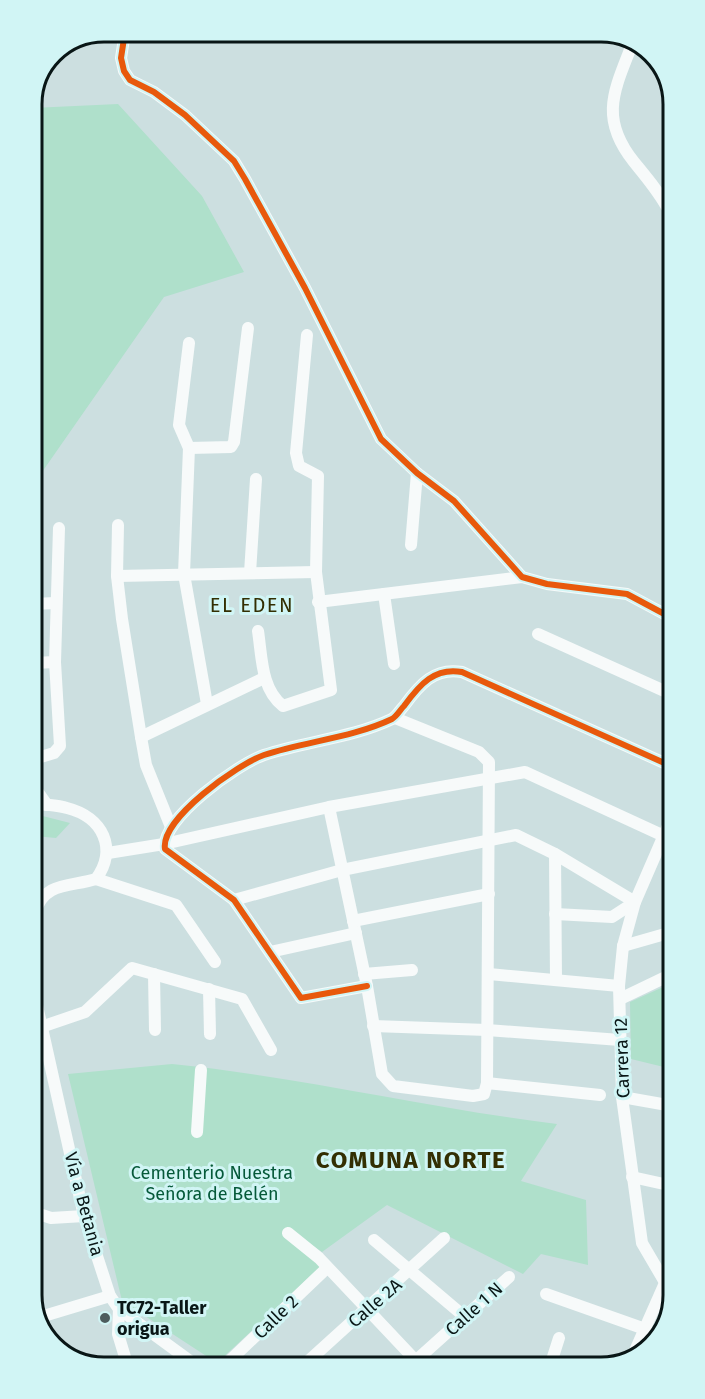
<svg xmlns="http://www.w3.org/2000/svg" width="705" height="1399" viewBox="0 0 705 1399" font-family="'Fira Sans',sans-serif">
<rect width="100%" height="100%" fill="#ccdfe0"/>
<g fill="#afe0cb">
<polygon points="118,104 202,196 244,272 164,297 33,485 32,108"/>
<polygon points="35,814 70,823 56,838 35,836"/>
<polygon points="672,983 672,1069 631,1059 630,1002"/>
<path d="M 172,1064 C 301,1077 428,1108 557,1124 L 521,1181 L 586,1200 L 588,1265 L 541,1254 L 523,1274 L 387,1205 L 322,1252 L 313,1246 L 320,1267 L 217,1363 L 122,1301 L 68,1074 Z"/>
</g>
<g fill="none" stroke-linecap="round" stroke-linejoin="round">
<g stroke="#f7fafa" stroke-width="12">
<polyline points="125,32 121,58 124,71 130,80 154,92 185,115 234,161 245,179 305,288 381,439 417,473 454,501 522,577 547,584 627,594 670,617"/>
<path d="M 633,42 C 615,89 598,117 634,162 C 647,178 660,193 669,211"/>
<polyline points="189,343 179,425 189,448 184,574 207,704"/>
<polyline points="189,448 231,447 234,442 248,328"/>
<polyline points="118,525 117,576 122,619 141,737 146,765 171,827"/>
<polyline points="411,545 417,473"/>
<polyline points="250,573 256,479"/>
<polyline points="117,576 316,572"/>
<polyline points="384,594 394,664"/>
<polyline points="318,602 522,577"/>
<polyline points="34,604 55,603"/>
<path d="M 258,631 C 262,657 261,689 283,706 L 331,690 L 316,572 L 318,476 L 299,466 L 296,453 L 307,335"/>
<polyline points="538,634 671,694"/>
<polyline points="34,663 55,662"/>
<polyline points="141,737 264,678"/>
<polyline points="34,759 54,753 60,746 55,662 59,528"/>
<polyline points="35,788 47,805"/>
<path d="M 35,803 C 45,805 57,805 67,808 C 103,817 118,849 96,879 C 71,887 45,881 35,912"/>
<polyline points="329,807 367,986 382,1074 393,1086 473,1096 484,1094 487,1083 489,762 479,752 395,718"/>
<polyline points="671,819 635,902 623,946 619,986 622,1097 642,1243 673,1296"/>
<polyline points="108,853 164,844 329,807 525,772 664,836"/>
<polyline points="555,854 556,980"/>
<polyline points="96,879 176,905 215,962"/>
<polyline points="234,900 342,870 516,835 555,854 635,902 612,917 555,914"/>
<polyline points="353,921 489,894"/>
<polyline points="623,946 672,932"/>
<polyline points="270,952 356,933"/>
<polyline points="154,974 155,1030"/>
<polyline points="364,974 412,970"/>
<polyline points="489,974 619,986"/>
<path d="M 367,986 L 301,998 L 234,900 L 165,849 C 160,819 238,764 264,755 C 306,741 352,738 392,719 C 397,716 400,710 404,706 C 420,684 435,667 462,672 L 671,766"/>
<polyline points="209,989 210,1034"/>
<polyline points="620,999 672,974"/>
<polyline points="36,1001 84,1216 110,1296 119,1309 197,1366"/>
<polyline points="373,1026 487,1030 620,1040"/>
<polyline points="41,1027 85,1012 132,968 242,999 271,1050"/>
<polyline points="487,1083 600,1095"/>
<polyline points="622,1097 673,1106"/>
<polyline points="197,1132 201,1070"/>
<polyline points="632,1177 673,1186"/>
<polyline points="36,1213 51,1218 84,1216"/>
<polyline points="288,1233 319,1258 419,1364"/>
<polyline points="374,1240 465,1317"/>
<polyline points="546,1294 645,1329"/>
<polyline points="119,1309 118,1334 128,1367"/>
<polyline points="37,1318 110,1296"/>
<polyline points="631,1360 665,1283"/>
<polyline points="551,1363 559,1338"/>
<polyline points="412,1364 509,1277"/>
<polyline points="304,1365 444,1238"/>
<polyline points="224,1366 327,1268"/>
</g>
<defs>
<g id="cycleway">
<polyline points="125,32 121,58 124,71 130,80 154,92 185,115 234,161 245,179 305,288 381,439 417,473 454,501 522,577 547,584 627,594 670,617"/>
<path d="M 367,986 L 301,998 L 234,900 L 165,849 C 160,819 238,764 264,755 C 306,741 352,738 392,719 C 397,716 400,710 404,706 C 420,684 435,667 462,672 L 671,766"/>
</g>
</defs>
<use href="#cycleway" stroke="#d1f5f5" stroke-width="10"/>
<use href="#cycleway" stroke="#e8590c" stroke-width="6"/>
</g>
<circle fill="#4d5c5d" stroke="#d1f5f5" stroke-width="2" cx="105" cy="1318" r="6"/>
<g text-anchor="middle" stroke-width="6" stroke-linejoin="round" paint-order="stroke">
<g font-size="18" fill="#091616" stroke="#d1f5f5">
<text transform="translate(622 1058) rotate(-92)" y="6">Carrera 12</text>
<text transform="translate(84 1204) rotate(75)" y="6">Vía a Betania</text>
<text transform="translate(375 1303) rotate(-41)" y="6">Calle 2A</text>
<text transform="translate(474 1309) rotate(-42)" y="6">Calle 1 N</text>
<text transform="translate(276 1317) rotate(-44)" y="6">Calle 2</text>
</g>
<g font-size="18" fill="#055939" stroke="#d1f5f5">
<text x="212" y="1179">Cementerio Nuestra<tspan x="212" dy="21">Señora de Belén</tspan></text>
</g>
<g font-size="18" font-weight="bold" fill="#091616" stroke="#d1f5f5" text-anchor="start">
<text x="117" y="1314">TC72-Taller<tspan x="117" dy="21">origua</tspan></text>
</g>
<g font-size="20" letter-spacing="1.5" fill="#332f03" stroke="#d1f5f5">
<text x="252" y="612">EL EDEN</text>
</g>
<g font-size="24" font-weight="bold" letter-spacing="1.5" fill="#332f03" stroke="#d1f5f5">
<text x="411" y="1168">COMUNA NORTE</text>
</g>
</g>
<path d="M0 0H705V1399H0ZM104 42H601A62 62 0 0 1 663 104V1295A62 62 0 0 1 601 1357H104A62 62 0 0 1 42 1295V104A62 62 0 0 1 104 42Z" fill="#d1f5f5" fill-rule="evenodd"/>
<path fill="none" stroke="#091616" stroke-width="3" d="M104 42H601A62 62 0 0 1 663 104V1295A62 62 0 0 1 601 1357H104A62 62 0 0 1 42 1295V104A62 62 0 0 1 104 42Z"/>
</svg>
